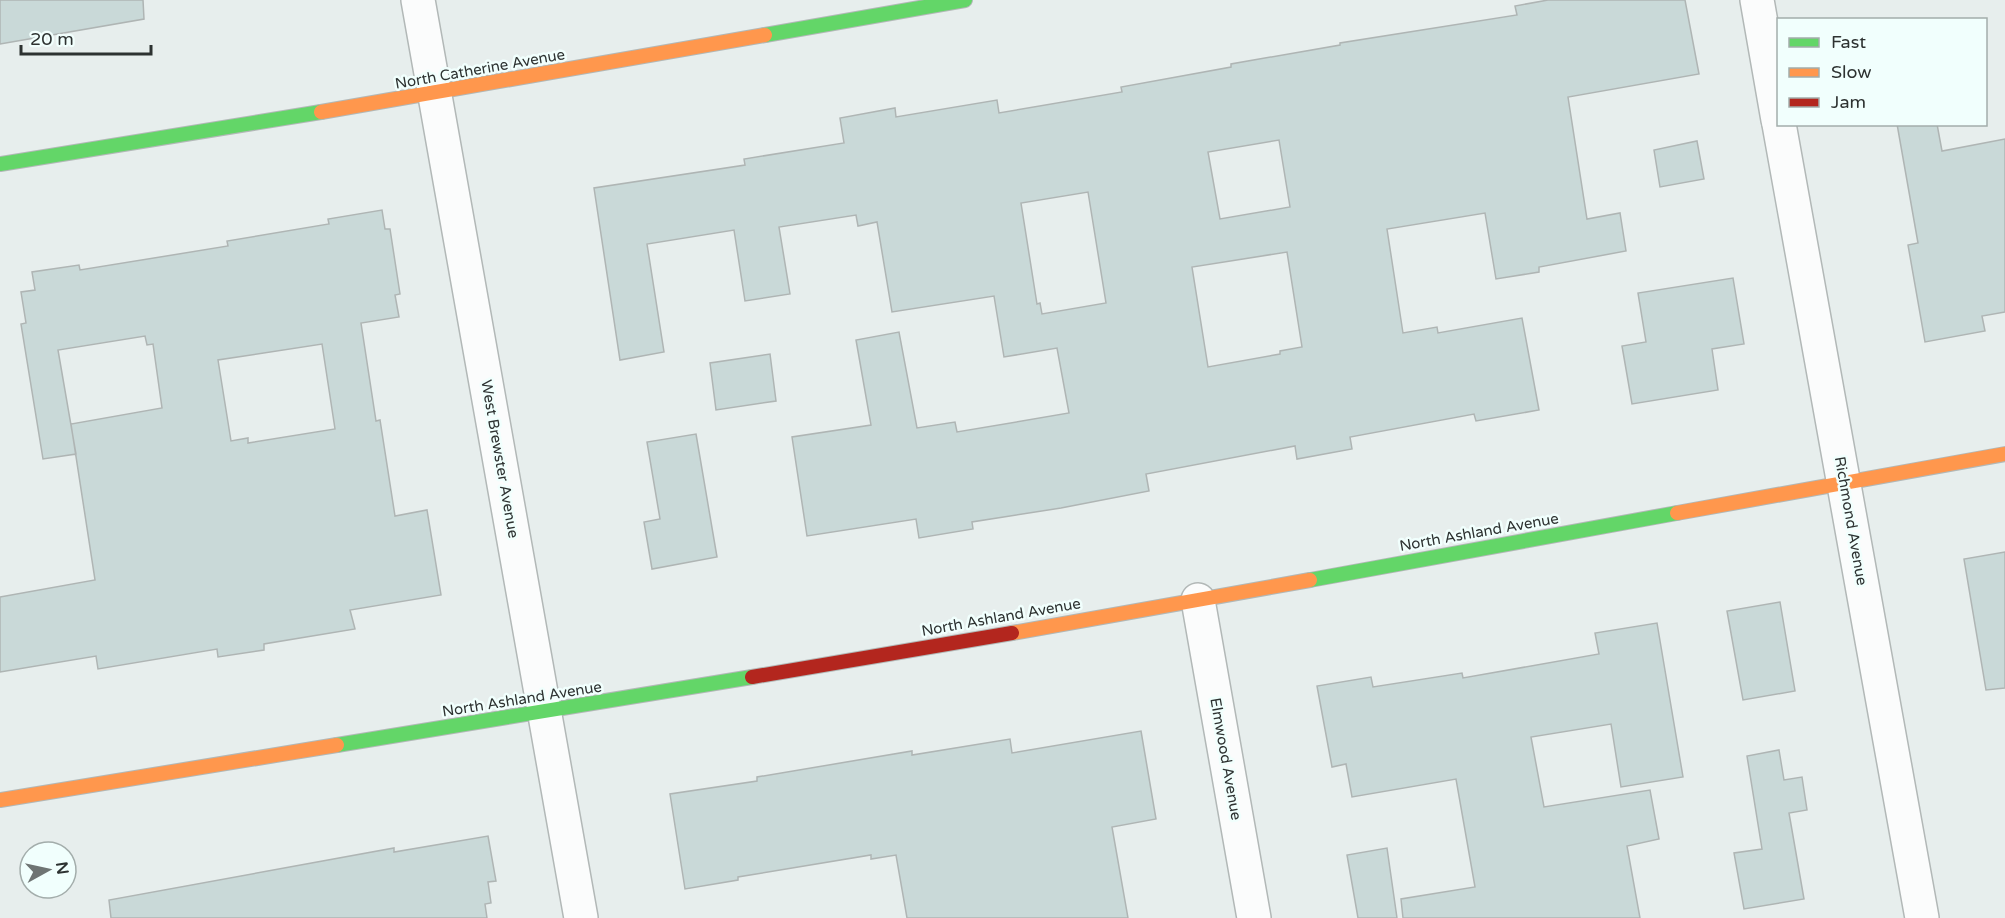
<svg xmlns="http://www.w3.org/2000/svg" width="2005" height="918" viewBox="0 0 2005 918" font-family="'Varela Round',sans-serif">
<rect width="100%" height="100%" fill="#e7eeed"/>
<g fill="#c9d9d8" stroke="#afb5b4" stroke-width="1.5" fill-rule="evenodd">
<polygon points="0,0 143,0 144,19 0,44"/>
<path d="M 1548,0 L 1685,0 L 1699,74 L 1568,97 L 1587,219 L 1620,213 L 1626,251 L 1539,267 L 1539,272 L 1496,279 L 1485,213 L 1387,229 L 1403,333 L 1437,327 L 1438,333 L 1522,318 L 1539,410 L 1476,421 L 1474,414 L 1350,437 L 1352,449 L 1297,459 L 1295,446 L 1146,474 L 1149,491 L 1061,508 L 972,522 L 973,529 L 919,538 L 916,519 L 807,536 L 792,437 L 871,425 L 856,340 L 899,332 L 917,428 L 955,422 L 957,432 L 1069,413 L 1057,348 L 1004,357 L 994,296 L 892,312 L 877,222 L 858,226 L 856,215 L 779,227 L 790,294 L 745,301 L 734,230 L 647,244 L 664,352 L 620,360 L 594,188 L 745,165 L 744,159 L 844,143 L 840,118 L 895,108 L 896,117 L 997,100 L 999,113 L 1122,92 L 1121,87 L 1231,67 L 1231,64 L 1340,45 L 1340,43 L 1517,15 L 1515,6 ZM 1279,140 L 1290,207 L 1220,219 L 1208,152 ZM 1088,192 L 1106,303 L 1042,314 L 1040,303 L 1037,304 L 1021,203 ZM 1287,252 L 1302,347 L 1280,351 L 1280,354 L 1208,367 L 1192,267 Z"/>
<polygon points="1897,124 1937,124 1942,151 2005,139 2005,312 1982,316 1985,331 1925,342 1908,245 1918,243"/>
<polygon points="1697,141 1704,179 1660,187 1654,150"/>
<path d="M 382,210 L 385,229 L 390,229 L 400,294 L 395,295 L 399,317 L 361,323 L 376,421 L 380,420 L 395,516 L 427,510 L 441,595 L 350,610 L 355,629 L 264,644 L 264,650 L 218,657 L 217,649 L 98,669 L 96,656 L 0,672 L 0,597 L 95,580 L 71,424 L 162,408 L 153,344 L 147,345 L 145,336 L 58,350 L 76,454 L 43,459 L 21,324 L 26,323 L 21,292 L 35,290 L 32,272 L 79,265 L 80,270 L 228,246 L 227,241 L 329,224 L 328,219 ZM 322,344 L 335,429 L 248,443 L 248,438 L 231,441 L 218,360 Z"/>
<polygon points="1733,278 1744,344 1712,349 1718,390 1632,404 1622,346 1646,342 1638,293"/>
<polygon points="770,354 776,401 716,410 710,363"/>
<polygon points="696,434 717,557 652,569 644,522 660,519 647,442"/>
<polygon points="2005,552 2005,688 1986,690 1964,559"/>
<polygon points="1780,602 1795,691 1743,700 1727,611"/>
<polygon points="1657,623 1683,777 1621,787 1611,724 1531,737 1544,807 1650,790 1659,839 1627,846 1640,918 1403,918 1401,899 1475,887 1456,779 1352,797 1346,764 1332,767 1317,686 1371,677 1373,687 1462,673 1463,678 1599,654 1595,633"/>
<polygon points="1141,731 1156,819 1112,827 1128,918 907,918 896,855 871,859 871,855 738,877 738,880 685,889 670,794 757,781 757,777 912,751 912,755 1010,739 1012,753"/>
<polygon points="1779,750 1784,780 1802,777 1807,810 1789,813 1804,899 1744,909 1734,853 1762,849 1747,756"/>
<polygon points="488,836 496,881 488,882 491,903 485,904 487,918 111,918 109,900 394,848 394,852"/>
<polygon points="1387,848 1397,918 1358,918 1347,855"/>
</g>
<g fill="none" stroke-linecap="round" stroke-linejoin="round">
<defs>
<g id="street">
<polyline points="418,0 581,918"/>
<polyline points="1757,0 1778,120"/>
<polyline points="1779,124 1922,918"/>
<polyline points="1198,600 1254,918"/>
</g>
<g id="fast">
<polyline points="765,35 965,0"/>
<polyline points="0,164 321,112"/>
<polyline points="1310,580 1677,513"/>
<polyline points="337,745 752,677"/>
</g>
<g id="slow">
<polyline points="321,112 765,35"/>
<polyline points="1677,513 2005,454"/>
<polyline points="1012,633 1310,580"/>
<polyline points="0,800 337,745"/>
</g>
<polyline id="jam" points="752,677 1012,633"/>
</defs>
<use href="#street" stroke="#b2b8b7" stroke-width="36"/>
<use href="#fast" stroke="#b2b8b7" stroke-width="16"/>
<use href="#slow" stroke="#b2b8b7" stroke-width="16"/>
<use href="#jam" stroke="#b2b8b7" stroke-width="16"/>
<use href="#street" stroke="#fbfcfc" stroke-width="33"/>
<use href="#fast" stroke="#63d668" stroke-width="14"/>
<use href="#slow" stroke="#ff974d" stroke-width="14"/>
<use href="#jam" stroke="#b3261e" stroke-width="14"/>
</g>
<g text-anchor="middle" stroke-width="5" stroke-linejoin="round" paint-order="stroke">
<g font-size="15" fill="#2d3231" stroke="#f1fffd">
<text transform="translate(480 69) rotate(-10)" y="5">North Catherine Avenue</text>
<text transform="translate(500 459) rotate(80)" y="5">West Brewster Avenue</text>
<text transform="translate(1851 521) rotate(80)" y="5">Richmond Avenue</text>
<text transform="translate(1479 532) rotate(-10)" y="5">North Ashland Avenue</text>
<text transform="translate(1001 617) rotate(-10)" y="5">North Ashland Avenue</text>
<text transform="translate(522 699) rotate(-9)" y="5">North Ashland Avenue</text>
<text transform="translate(1226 759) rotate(80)" y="5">Elmwood Avenue</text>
</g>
</g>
<rect x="1777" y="18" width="210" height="108" fill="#f1fffd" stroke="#a3adab" stroke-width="1.5"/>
<rect x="1789" y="38" width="30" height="9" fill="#63d668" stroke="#a3adab" stroke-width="1.5"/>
<text x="1831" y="48" font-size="18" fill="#2d3231">Fast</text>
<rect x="1789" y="68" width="30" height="9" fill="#ff974d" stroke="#a3adab" stroke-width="1.5"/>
<text x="1831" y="78" font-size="18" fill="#2d3231">Slow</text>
<rect x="1789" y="98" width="30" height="9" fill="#b3261e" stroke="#a3adab" stroke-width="1.5"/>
<text x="1831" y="108" font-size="18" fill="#2d3231">Jam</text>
<g transform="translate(48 870) rotate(82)"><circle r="28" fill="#f1fffd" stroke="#a3adab" stroke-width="1.5"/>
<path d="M0-4.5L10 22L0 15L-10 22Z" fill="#6e7473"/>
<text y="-9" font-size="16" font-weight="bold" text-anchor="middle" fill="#2d3231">N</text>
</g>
<path d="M21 45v9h130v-9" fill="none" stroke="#2d3231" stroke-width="3"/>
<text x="30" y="45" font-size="18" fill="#2d3231" stroke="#f1fffd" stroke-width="4.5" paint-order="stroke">20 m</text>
</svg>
